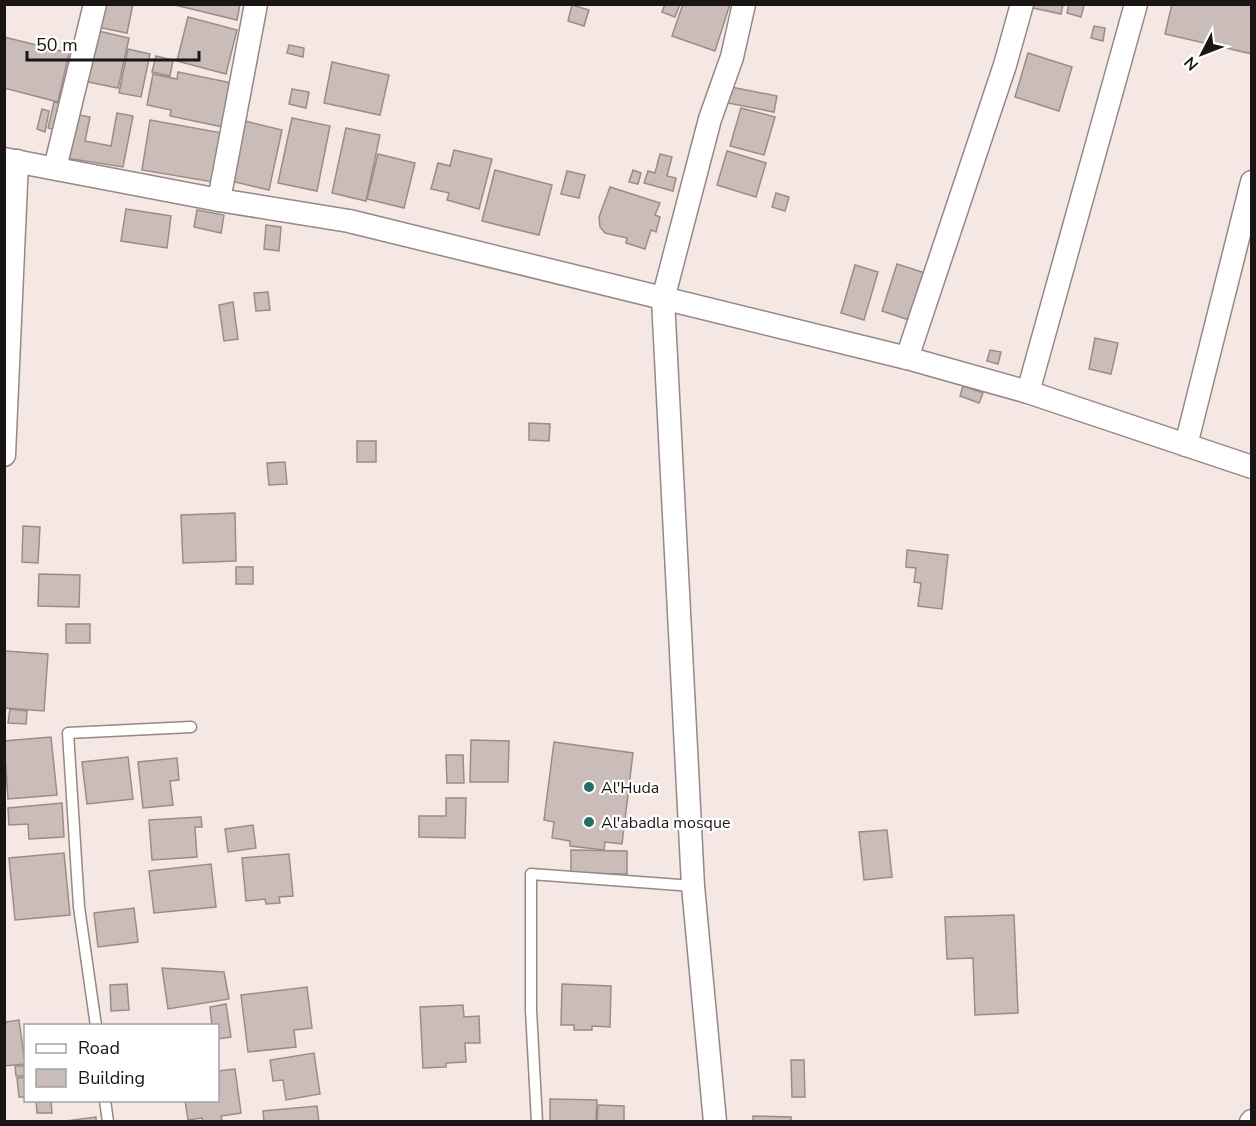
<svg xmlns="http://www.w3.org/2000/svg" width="1256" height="1126" viewBox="0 0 1256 1126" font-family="'Nunito Sans',sans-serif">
<rect width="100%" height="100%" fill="#f5e7e3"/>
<g fill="#cabdb9" stroke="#998c89" stroke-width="1.5">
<polygon points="96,4 133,4 127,33 92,26"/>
<polygon points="171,4 240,4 237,20"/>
<polygon points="665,4 680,4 675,17 662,12"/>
<polygon points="683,4 730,4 715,51 672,36"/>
<polygon points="1028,4 1063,4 1061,14 1028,7"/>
<polygon points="1069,4 1084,5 1081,17 1067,13"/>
<polygon points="1172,4 1252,4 1252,54 1165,34"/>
<polygon points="572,5 589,10 584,26 568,21"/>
<polygon points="188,17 237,30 226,74 177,61"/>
<polygon points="1094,26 1105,28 1103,41 1091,38"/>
<polygon points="94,30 129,38 118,88 83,81"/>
<polygon points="4,37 69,53 58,102 4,88"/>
<polygon points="289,45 304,48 303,57 287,53"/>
<polygon points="128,49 150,54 141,97 119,93"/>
<polygon points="1028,53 1072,67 1059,111 1015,97"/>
<polygon points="156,56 173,60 170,76 152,72"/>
<polygon points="332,62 389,75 380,115 324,103"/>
<polygon points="178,72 232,83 223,127 170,116 171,110 147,105 153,74 177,79"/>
<polygon points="731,87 777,96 774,112 728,103"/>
<polygon points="292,89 309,92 306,108 289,104"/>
<polygon points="54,102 65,104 59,131 48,128"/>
<polygon points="741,108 775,117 764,155 730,146"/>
<polygon points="42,109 49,111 45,132 37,129"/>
<polygon points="117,113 133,116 123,167 66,158 74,114 90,117 85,141 111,146"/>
<polygon points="292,118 330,126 317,191 278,183"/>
<polygon points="150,120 222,133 213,182 142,170"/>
<polygon points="245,121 282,130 269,190 231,181"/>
<polygon points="346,128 380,135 366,201 332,193"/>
<polygon points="454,150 492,159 479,209 447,200 449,193 431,189 438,163 450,166"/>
<polygon points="727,151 766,163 756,197 717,185"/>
<polygon points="378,154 415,163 404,208 367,199"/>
<polygon points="660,154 672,157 667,176 676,178 673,191 644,183 648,171 655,173"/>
<polygon points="495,170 552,185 539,235 482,221"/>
<polygon points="633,170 641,173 638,184 629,182"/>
<polygon points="567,171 585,175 579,198 561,194"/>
<polygon points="610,187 660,203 655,215 660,217 656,232 651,230 645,249 626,243 627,238 605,233 600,227 599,217"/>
<polygon points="776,193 789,197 785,211 772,207"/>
<polygon points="126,209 171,216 167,248 121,241"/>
<polygon points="197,210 224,215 221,233 194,227"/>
<polygon points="266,225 281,227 279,251 264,249"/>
<polygon points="897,264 928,274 912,321 882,311"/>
<polygon points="855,265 878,272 864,320 841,313"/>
<polygon points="268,292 270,310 256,311 254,293"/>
<polygon points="233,302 238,339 224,341 219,305"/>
<polygon points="1095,338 1118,343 1111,374 1089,369"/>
<polygon points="990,350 1001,352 998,364 987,361"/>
<polygon points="963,386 983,393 979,403 960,396"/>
<polygon points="529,423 550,424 549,441 529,440"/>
<rect x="357" y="441" width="19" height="21"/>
<polygon points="285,462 287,484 269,485 267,463"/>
<polygon points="235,513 236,561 183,563 181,515"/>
<polygon points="23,526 40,527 38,563 22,562"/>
<polygon points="907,550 948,555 942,609 918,606 921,583 914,582 916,568 906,567"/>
<rect x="236" y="567" width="17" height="17"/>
<polygon points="39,574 80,575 79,607 38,606"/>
<rect x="66" y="624" width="24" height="19"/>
<polygon points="5,651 48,654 44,711 4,708"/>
<polygon points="10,709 27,711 26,724 8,723"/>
<polygon points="51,737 57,795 8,799 4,741"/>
<polygon points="471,740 509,741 508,782 470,782"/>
<polygon points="554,742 633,753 622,844 605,842 604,850 570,846 570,841 552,838 554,822 544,820"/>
<polygon points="446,755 463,755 464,783 447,783"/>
<polygon points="128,757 133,799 87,804 82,762"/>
<polygon points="177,758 179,780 170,781 173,805 143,808 138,762"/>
<polygon points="446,798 466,798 465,838 419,837 419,816 446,816"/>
<polygon points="62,803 64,837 29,839 28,824 9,825 8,808"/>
<polygon points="201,817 202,827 195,827 197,857 152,860 149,820"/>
<polygon points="253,825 256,848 228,852 225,829"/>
<polygon points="887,830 892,877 864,880 859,832"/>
<polygon points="571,850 627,851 627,874 571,873"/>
<polygon points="64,853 70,915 15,920 9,858"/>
<polygon points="289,854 293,896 279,897 280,903 266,904 265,899 246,901 242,858"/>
<polygon points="211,864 216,907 154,913 149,871"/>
<polygon points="134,908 138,942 98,947 94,913"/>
<polygon points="1014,915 1018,1013 975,1015 973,958 947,959 945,917"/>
<polygon points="162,968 224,972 229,999 168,1009"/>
<polygon points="127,984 129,1010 111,1011 110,985"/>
<polygon points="562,984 611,986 610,1027 592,1026 592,1030 574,1030 574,1025 561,1025"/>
<polygon points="307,987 312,1028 294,1030 296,1047 248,1052 241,995"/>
<polygon points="226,1004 231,1037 218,1039 218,1026 212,1026 210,1007"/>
<polygon points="463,1005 464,1017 479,1016 480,1043 465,1043 466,1062 446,1063 446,1067 423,1068 420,1007"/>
<polygon points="4,1018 6,1022 19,1020 25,1064 4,1066"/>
<polygon points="314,1053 320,1094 286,1100 283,1080 273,1081 270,1060"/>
<polygon points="791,1060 804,1060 805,1097 792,1097"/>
<polygon points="15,1066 26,1066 26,1076 16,1076"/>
<polygon points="235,1069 241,1113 221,1116 222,1121 221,1122 203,1122 202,1118 188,1120 185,1100 218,1100 218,1071"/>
<polygon points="26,1077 26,1097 19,1097 17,1078"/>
<polygon points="550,1099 597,1100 596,1122 550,1122"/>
<polygon points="36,1100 51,1100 52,1113 37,1113"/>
<polygon points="598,1105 624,1106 624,1122 597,1122"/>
<polygon points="317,1106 319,1122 264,1122 263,1111"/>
<polygon points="753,1116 791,1117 791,1122 753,1122"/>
<polygon points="96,1117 96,1122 58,1122"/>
</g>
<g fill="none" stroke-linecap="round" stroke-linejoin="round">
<defs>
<g id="service">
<polyline points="96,1026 79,907 68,733 191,727"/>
<polyline points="105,1100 108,1122"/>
<polyline points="537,1122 531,1010 531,874 693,886"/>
</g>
<g id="minor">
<polyline points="4,159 219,200 349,221 907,358 1028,392 1252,467"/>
<polyline points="55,168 95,4"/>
<polyline points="219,200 256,4"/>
<polyline points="907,358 1005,65 1022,4"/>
<polyline points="1028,392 1136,4"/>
<polyline points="1186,445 1252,182"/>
<polyline points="4,455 17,161"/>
<polyline points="715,1122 693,886 663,299 710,119 732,57 744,4"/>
<polyline points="1251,1122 1252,1121"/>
</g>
</defs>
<use href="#service" stroke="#958885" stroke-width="13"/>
<use href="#minor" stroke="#958885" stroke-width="25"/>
<use href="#service" stroke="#fff" stroke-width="10"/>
<use href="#minor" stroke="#fff" stroke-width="22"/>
</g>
<g fill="#256d66" stroke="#fff" stroke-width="2">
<circle cx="589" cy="787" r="6"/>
<circle cx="589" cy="822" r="6"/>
</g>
<g text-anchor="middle" stroke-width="4.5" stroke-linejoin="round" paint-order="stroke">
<g font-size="16" fill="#1a1514" stroke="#fff" text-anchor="start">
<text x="601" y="793">Al'Huda</text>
<text x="601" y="828">Al'abadla mosque</text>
</g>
</g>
<rect width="1256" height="1126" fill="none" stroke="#1a1514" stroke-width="12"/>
<rect x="24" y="1024" width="195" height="78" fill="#ffffff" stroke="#a3a1a1" stroke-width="1.5"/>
<rect x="36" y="1044" width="30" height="9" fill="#ffffff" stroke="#a3a1a1" stroke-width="1.5"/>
<text x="78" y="1054" font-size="18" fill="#1a1514">Road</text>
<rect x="36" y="1069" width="30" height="18" fill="#cabdb9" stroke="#a3a1a1" stroke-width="1.5"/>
<text x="78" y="1084" font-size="18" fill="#1a1514">Building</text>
<g transform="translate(1202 54) rotate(228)" stroke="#ffffff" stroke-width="4.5" paint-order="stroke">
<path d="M0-4.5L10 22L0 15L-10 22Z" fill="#1a1514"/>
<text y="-9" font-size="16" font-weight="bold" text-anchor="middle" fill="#1a1514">N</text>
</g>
<path d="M27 51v9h172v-9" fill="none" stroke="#1a1514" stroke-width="3"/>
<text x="36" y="51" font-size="18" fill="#1a1514" stroke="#ffffff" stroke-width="4.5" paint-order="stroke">50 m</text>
</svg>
